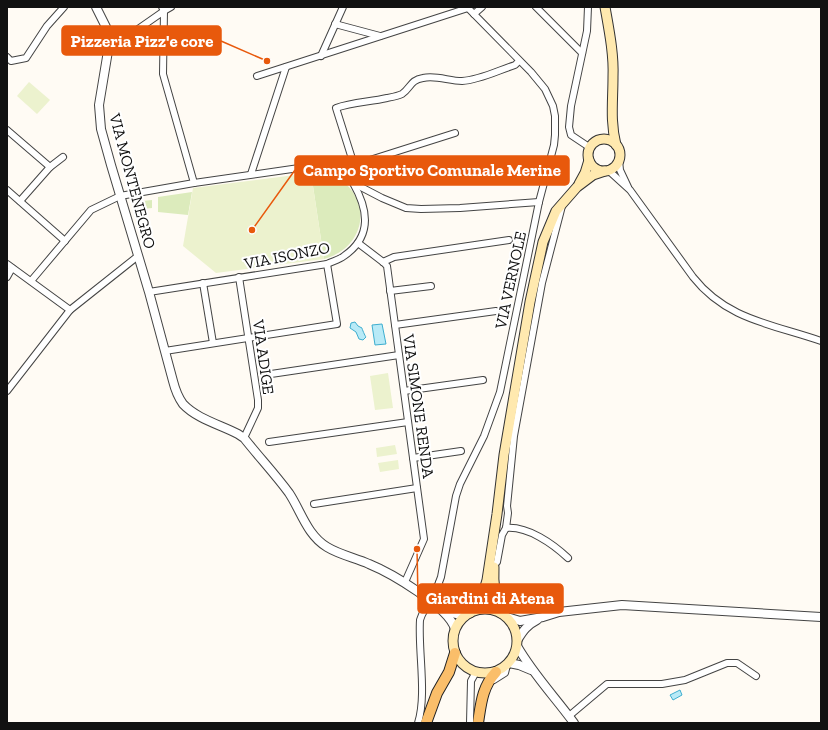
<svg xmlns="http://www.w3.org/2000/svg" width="828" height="730" viewBox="0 0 828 730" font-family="'Zilla Slab',serif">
<rect width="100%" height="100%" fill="#fffbf4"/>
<g fill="#dcebbc">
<path d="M 321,172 C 372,183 374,245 324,259 L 311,173 Z"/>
<polygon points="192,192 188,215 158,212 158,197"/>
<polygon points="152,200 152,208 134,210 133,202"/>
</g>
<g fill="#ecf2ce">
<polygon points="29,82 50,100 37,114 17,96"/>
<polygon points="311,173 324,259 216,273 183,246 193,188"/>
<polygon points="388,373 393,408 375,410 370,376"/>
<polygon points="395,445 397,454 377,457 376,448"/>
<polygon points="398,460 399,469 380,472 378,463"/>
</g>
<g fill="#b8eaf7" stroke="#3eaecf">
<path d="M 355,322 L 358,326 L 362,328 C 362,329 365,336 366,337 L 363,340 L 359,339 L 356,332 L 350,328 L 351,323 Z"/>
<polygon points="382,324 386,344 375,345 372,325"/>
<polygon points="680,690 682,695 673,700 670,695"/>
</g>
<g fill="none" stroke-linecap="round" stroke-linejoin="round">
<defs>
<g id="minor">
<polyline points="162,7 164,11 163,74 194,183"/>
<polyline points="536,7 582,53"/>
<polyline points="588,7 587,31 571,106 569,127 571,135 589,147"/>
<polyline points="474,14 482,7"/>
<polyline points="335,24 380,36"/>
<polyline points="109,41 131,34 164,11 171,7"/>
<polyline points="321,56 343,7"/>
<polyline points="7,57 11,61 26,58 47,26 64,7"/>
<polyline points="257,76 468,8"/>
<polyline points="7,130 50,167 63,157"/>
<polyline points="619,160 620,170 628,187"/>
<path d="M 354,165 L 336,108 C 352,102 370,102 387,98 C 392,97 398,96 402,94 C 411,88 410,80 423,78 C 436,75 449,81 462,81 C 480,80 499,70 515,65 L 519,61"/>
<path d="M 608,170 L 630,190 L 693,277 C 727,320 772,324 821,341"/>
<polyline points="251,174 286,67"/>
<polyline points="347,178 354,165 455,133"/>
<polyline points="7,190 65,241"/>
<polyline points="20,201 50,167"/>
<polyline points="358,243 383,262 387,266 424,539 405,582"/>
<polyline points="383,262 394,257 509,240"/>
<polyline points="7,264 70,310 138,256"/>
<polyline points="7,277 12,268"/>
<polyline points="239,277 258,400 258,408 244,438"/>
<polyline points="31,281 91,210 120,196 194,183 299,168 315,169 331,171 343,176 359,186 382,198 406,208 421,209 460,208 539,202"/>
<polyline points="203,283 213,343"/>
<polyline points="390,291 431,286"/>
<path d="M 149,292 L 327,264 C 333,261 339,260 344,256 C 373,236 368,209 353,183"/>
<polyline points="395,325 496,311"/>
<polyline points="165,351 337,324 327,264"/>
<polyline points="271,374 399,355"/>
<polyline points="7,391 70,310"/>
<polyline points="404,391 483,380"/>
<polyline points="269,442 408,422"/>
<polyline points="413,458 461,451"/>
<polyline points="314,504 417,488"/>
<path d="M 506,528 C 528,526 553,544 568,558"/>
<polyline points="495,564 497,562 502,535 506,528 508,513 507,506 514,436 542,283 562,206"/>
<polyline points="430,601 429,595 438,585 441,577 456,496 460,484 484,436 500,392 539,202 554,145 555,135 555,116 553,106 545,89 531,72 467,7"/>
<polyline points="494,680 505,673 507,665"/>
<polyline points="569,716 607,684 662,684 685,680 727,663 737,663 756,676"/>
<path d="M 418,723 C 427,694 418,652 420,620 C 421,617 422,614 424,611 C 430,602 443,595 439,583"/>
<polyline points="470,723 471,681 476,672"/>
</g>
<g id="tertiary">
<path d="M 96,7 L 106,27 L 109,38 L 109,45 L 99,105 L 101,129 L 111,165 L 149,292 L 173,381 C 175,389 178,397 183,404 C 197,419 221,425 238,434 L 244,438 C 259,457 275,474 289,493 C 301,511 307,535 327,547 C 340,555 356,558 369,564 C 391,573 449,607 455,629"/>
<polyline points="444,611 465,616"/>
<polyline points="507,617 520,621 543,617 559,612 622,605 821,617"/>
<path d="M 518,639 C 523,631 527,625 537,620"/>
<path d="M 517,646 C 533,674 555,697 574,723"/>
<polyline points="509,663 519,665 531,670"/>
</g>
<g id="secondary">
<path d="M 605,7 C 609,30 614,54 613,77 C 613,101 610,121 616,145"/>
<circle cx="604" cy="155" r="16"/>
<polyline points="579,184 585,173 589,160"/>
<path d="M 494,567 C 493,584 495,598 501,613"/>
<circle cx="485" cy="641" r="32"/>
<path d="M 470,613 C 479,603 484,593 487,580 L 497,514 L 504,455 L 530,302 L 543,242 L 556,211 L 577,187 L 593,175 L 605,171"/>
</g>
<g id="primary">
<polyline points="426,723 437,693 449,672 455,653"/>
<path d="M 478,723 C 481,704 482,687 496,672"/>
</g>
</defs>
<use href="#minor" stroke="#444" stroke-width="8"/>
<use href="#tertiary" stroke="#444" stroke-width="10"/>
<use href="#secondary" stroke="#333" stroke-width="11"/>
<use href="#primary" stroke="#222" stroke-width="12"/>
<use href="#minor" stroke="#fff" stroke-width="6"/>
<use href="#tertiary" stroke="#fff" stroke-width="8"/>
<use href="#secondary" stroke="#ffe9af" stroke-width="9"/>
<use href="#primary" stroke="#fabe6a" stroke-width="10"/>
</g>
<g text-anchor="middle" stroke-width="4" stroke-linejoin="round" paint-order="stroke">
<g font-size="16" fill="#111" stroke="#fff">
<text transform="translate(133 181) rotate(75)" y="6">VIA MONTENEGRO</text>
<text transform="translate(287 255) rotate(-11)" y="6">VIA ISONZO</text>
<text transform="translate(510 280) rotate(-78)" y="6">VIA VERNOLE</text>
<text transform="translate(264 357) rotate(82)" y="6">VIA ADIGE</text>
<text transform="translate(419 406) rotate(82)" y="6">VIA SIMONE RENDA</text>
</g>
</g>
<path fill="none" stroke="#e8590c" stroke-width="1.5" d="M267 61L221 41M252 230L295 170M417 549L418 598"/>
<g fill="#e8590c" stroke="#fff" stroke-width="1.5">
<circle cx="267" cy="61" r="4"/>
<circle cx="252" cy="230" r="4"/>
<circle cx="417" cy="549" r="4"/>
</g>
<g fill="#e8590c" stroke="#e8590c" stroke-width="1.5">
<rect x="62" y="26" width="159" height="29" rx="4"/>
<rect x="295" y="156" width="274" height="29" rx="4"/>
<rect x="418" y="584" width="145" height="29" rx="4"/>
</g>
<g font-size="17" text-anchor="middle" font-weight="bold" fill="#fff">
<text x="142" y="47">Pizzeria Pizz'e core</text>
<text x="432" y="176">Campo Sportivo Comunale Merine</text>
<text x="490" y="604">Giardini di Atena</text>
</g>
<rect width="828" height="730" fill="none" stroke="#111111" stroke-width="16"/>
</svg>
